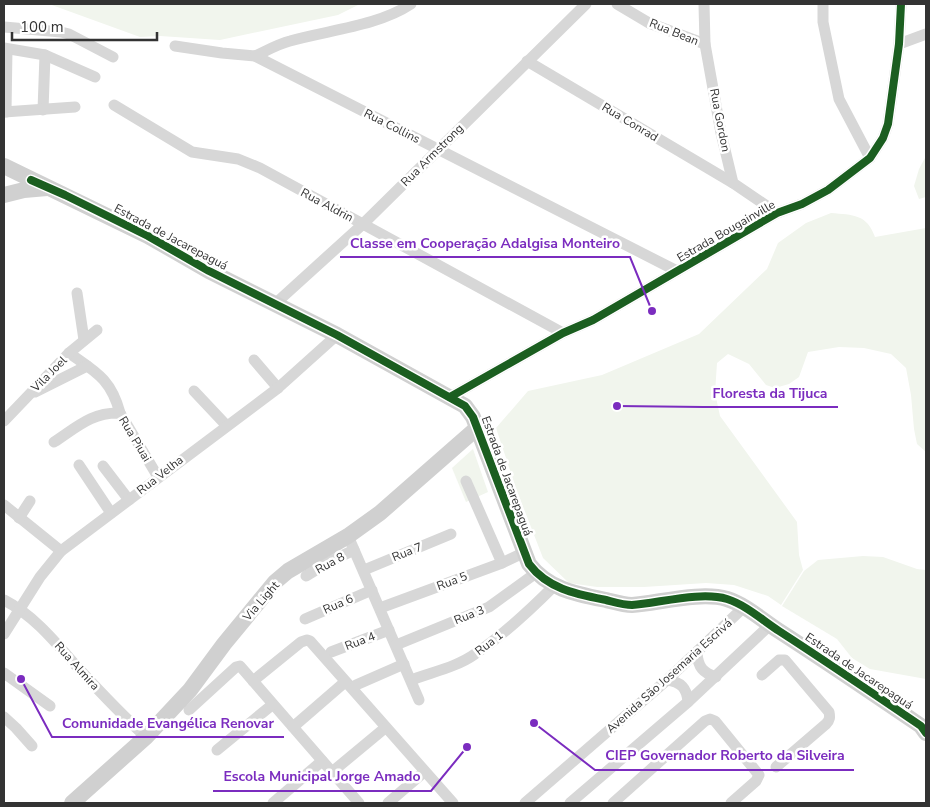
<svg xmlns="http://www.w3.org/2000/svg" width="930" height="807" viewBox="0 0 930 807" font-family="'Nunito Sans',sans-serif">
<rect width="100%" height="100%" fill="#fff"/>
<g fill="#f1f5ed">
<polygon points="49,4 360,4 338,15 220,40 160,36 140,37"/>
<polygon points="926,156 926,197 919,199 914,186 919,169"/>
<path d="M 831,213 C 853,215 867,214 875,237 L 926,228 L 926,452 L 917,444 L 914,429 L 911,395 L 906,368 L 891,354 L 864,348 L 839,347 L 808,352 L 799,377 L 789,384 L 775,388 L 766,385 L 749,364 L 728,354 L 717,363 L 715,393 L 720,416 L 797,522 L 799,555 L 803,570 L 781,605 L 768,596 L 734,585 L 706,583 L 644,587 L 597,587 L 569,583 L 543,558 L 517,491 L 496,428 L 528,391 L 602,375 L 699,334 L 767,269 L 778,243 L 806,223 Z"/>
<polygon points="473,449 488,492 466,502 452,468"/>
<polygon points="863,556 883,557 917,569 926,570 926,679 870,669 852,658 837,639 782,606 804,571 818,560"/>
</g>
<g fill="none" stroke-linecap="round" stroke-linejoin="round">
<g stroke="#d7d7d7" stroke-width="11">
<polyline points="617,4 649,23 705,44"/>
<polyline points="704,4 705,44 721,133 733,183 777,213"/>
<polyline points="823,4 823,22 839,99 870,158"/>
<polyline points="4,27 61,32 69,34 113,57"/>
<polyline points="899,44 926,34"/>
<polyline points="175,46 222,53 255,56 677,271"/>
<polyline points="4,48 45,55 95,77"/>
<path d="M 255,56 C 266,51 278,44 290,41 C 329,30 378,26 411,4"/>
<polyline points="527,61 733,183"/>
<polyline points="114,105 192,152 238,159 260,168 563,333"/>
<polyline points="43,110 45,55"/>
<polyline points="4,112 75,107"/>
<polyline points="6,112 7,49"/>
<polyline points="77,293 84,340"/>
<polyline points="276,303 363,224 586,4"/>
<path d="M 69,353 C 96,372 111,379 120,413"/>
<polyline points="254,360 278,388"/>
<polyline points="194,391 226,425"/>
<polyline points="35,392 87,366"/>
<polyline points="450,397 563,333 593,320 777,213 802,204 828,190 870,158 883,138 888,124 899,44 901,4"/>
<polyline points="4,421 69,353 97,330"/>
<path d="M 54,442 C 77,427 92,412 120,413 L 158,477"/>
<polyline points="79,465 111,513"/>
<polyline points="103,466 129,500"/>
<polyline points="466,481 502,563"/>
<polyline points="4,505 61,551"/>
<polyline points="19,518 30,501"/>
<polyline points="348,536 419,700"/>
<polyline points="364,570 451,534"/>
<polyline points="306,576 329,562 354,550"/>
<path d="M 4,600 C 35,616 56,643 79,669 C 101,693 122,715 146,737"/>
<polyline points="380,608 502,563 523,553"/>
<polyline points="305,619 372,590"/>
<polyline points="4,634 40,577 61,551 278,388 337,335"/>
<polyline points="396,645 489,607 536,573"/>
<polyline points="331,652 389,630"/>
<path d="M 697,653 C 698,667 703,673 716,677"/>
<polyline points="4,673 50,706"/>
<path d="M 762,675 L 779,660 L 785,660 L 829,712 C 830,717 830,720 826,724 L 776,767"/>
<path d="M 411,680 C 432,672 457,667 475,654 C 502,636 531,609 554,586"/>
<path d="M 667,680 C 681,682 687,688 688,702"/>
<polyline points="253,681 301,642 307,640 310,641 453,803"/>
<polyline points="356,685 404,664"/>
<polyline points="189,710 236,667 240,666 359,803"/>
<polyline points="4,717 16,728 32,746"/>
<polyline points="293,727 345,682"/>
<polyline points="217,750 272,705"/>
<polyline points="332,772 385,728"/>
<polyline points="273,803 322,761"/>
<polyline points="388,803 424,772"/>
<polyline points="525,803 667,680 744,607"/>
<polyline points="570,803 688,702 770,625"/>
<polyline points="613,803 705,721 710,719 715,721 759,775 756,781 731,803"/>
</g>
<g stroke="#d0d0d0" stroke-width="16">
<path d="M 4,166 L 148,236 L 209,271 L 337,335 L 465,406 L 473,417 L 529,564 C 548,589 576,594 606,600 C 614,602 624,605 632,605 C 659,603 701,591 727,599 C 746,605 762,620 779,631 C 827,662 874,694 921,726 L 926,733"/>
<polyline points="4,195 24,190 47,188"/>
<polyline points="72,803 146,737 190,690 224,644 275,582 288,571 348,536 380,513 477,428"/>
</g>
<defs>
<g id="cycleway">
<path d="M 31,180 L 65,195 L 148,236 L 209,271 L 337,335 L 465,406 L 473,417 L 529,564 C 548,589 576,594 606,600 C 614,602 624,605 632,605 C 659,603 701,591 727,599 C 746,605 762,620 779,631 C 827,662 874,694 921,726 L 926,733"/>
<polyline points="450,397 563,333 593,320 777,213 802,204 828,190 870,158 883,138 888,124 899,44 901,4"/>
</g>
</defs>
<use href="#cycleway" stroke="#fff" stroke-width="11"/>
<use href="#cycleway" stroke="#1b5e20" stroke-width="8"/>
</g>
<g text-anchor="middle" stroke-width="5" stroke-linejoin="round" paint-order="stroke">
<g font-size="12" fill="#333" stroke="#fff">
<text transform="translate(674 32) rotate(22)" y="4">Rua Bean</text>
<text transform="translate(720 120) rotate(79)" y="4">Rua Gordon</text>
<text transform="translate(630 122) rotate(31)" y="4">Rua Conrad</text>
<text transform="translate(392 126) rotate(27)" y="4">Rua Collins</text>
<text transform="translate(432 155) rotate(-45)" y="4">Rua Armstrong</text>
<text transform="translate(327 205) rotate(28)" y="4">Rua Aldrin</text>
<text transform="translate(726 231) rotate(-30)" y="4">Estrada Bougainville</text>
<text transform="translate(171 237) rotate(28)" y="4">Estrada de Jacarepaguá</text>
<text transform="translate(49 374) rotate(-45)" y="4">Vila Joel</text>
<text transform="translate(135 439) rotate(59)" y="4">Rua Piuai</text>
<text transform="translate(160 475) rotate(-38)" y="4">Rua Velha</text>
<text transform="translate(507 476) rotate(70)" y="4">Estrada de Jacarepaguá</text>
<text transform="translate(407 552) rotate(-22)" y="4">Rua 7</text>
<text transform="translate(330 563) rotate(-29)" y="4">Rua 8</text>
<text transform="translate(452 581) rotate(-20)" y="4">Rua 5</text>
<text transform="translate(261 601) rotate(-49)" y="4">Via Light</text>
<text transform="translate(338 604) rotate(-24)" y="4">Rua 6</text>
<text transform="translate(469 615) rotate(-22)" y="4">Rua 3</text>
<text transform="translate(360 641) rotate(-21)" y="4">Rua 4</text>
<text transform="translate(489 643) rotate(-38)" y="4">Rua 1</text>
<text transform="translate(77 666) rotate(48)" y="4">Rua Almira</text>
<text transform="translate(859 671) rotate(34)" y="4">Estrada de Jacarepaguá</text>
<text transform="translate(669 676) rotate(-42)" y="4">Avenida São Josemaria Escrivá</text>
</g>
</g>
<path fill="none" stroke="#7b2cbf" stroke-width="2" d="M652 311L630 257H340M617 406L703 407H838M21 679L52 737H284M534 723L595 770H854M467 747L431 791H213"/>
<g fill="#7b2cbf" stroke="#fff" stroke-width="2">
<circle cx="652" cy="311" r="5"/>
<circle cx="617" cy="406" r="5"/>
<circle cx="21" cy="679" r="5"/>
<circle cx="534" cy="723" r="5"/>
<circle cx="467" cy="747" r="5"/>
</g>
<g font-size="14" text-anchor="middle" font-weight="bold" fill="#7b2cbf" stroke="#fff" stroke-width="5" stroke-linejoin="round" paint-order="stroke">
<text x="485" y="248">Classe em Cooperação Adalgisa Monteiro</text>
<text x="770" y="398">Floresta da Tijuca</text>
<text x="168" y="728">Comunidade Evangélica Renovar</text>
<text x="725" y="760">CIEP Governador Roberto da Silveira</text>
<text x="322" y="781">Escola Municipal Jorge Amado</text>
</g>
<rect width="930" height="807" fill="none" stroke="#333333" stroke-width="10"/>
<path d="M12 32v8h145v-8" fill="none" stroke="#333333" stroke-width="2.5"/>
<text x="20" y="32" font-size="15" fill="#333333" stroke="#ffffff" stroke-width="4" paint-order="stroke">100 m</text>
</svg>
